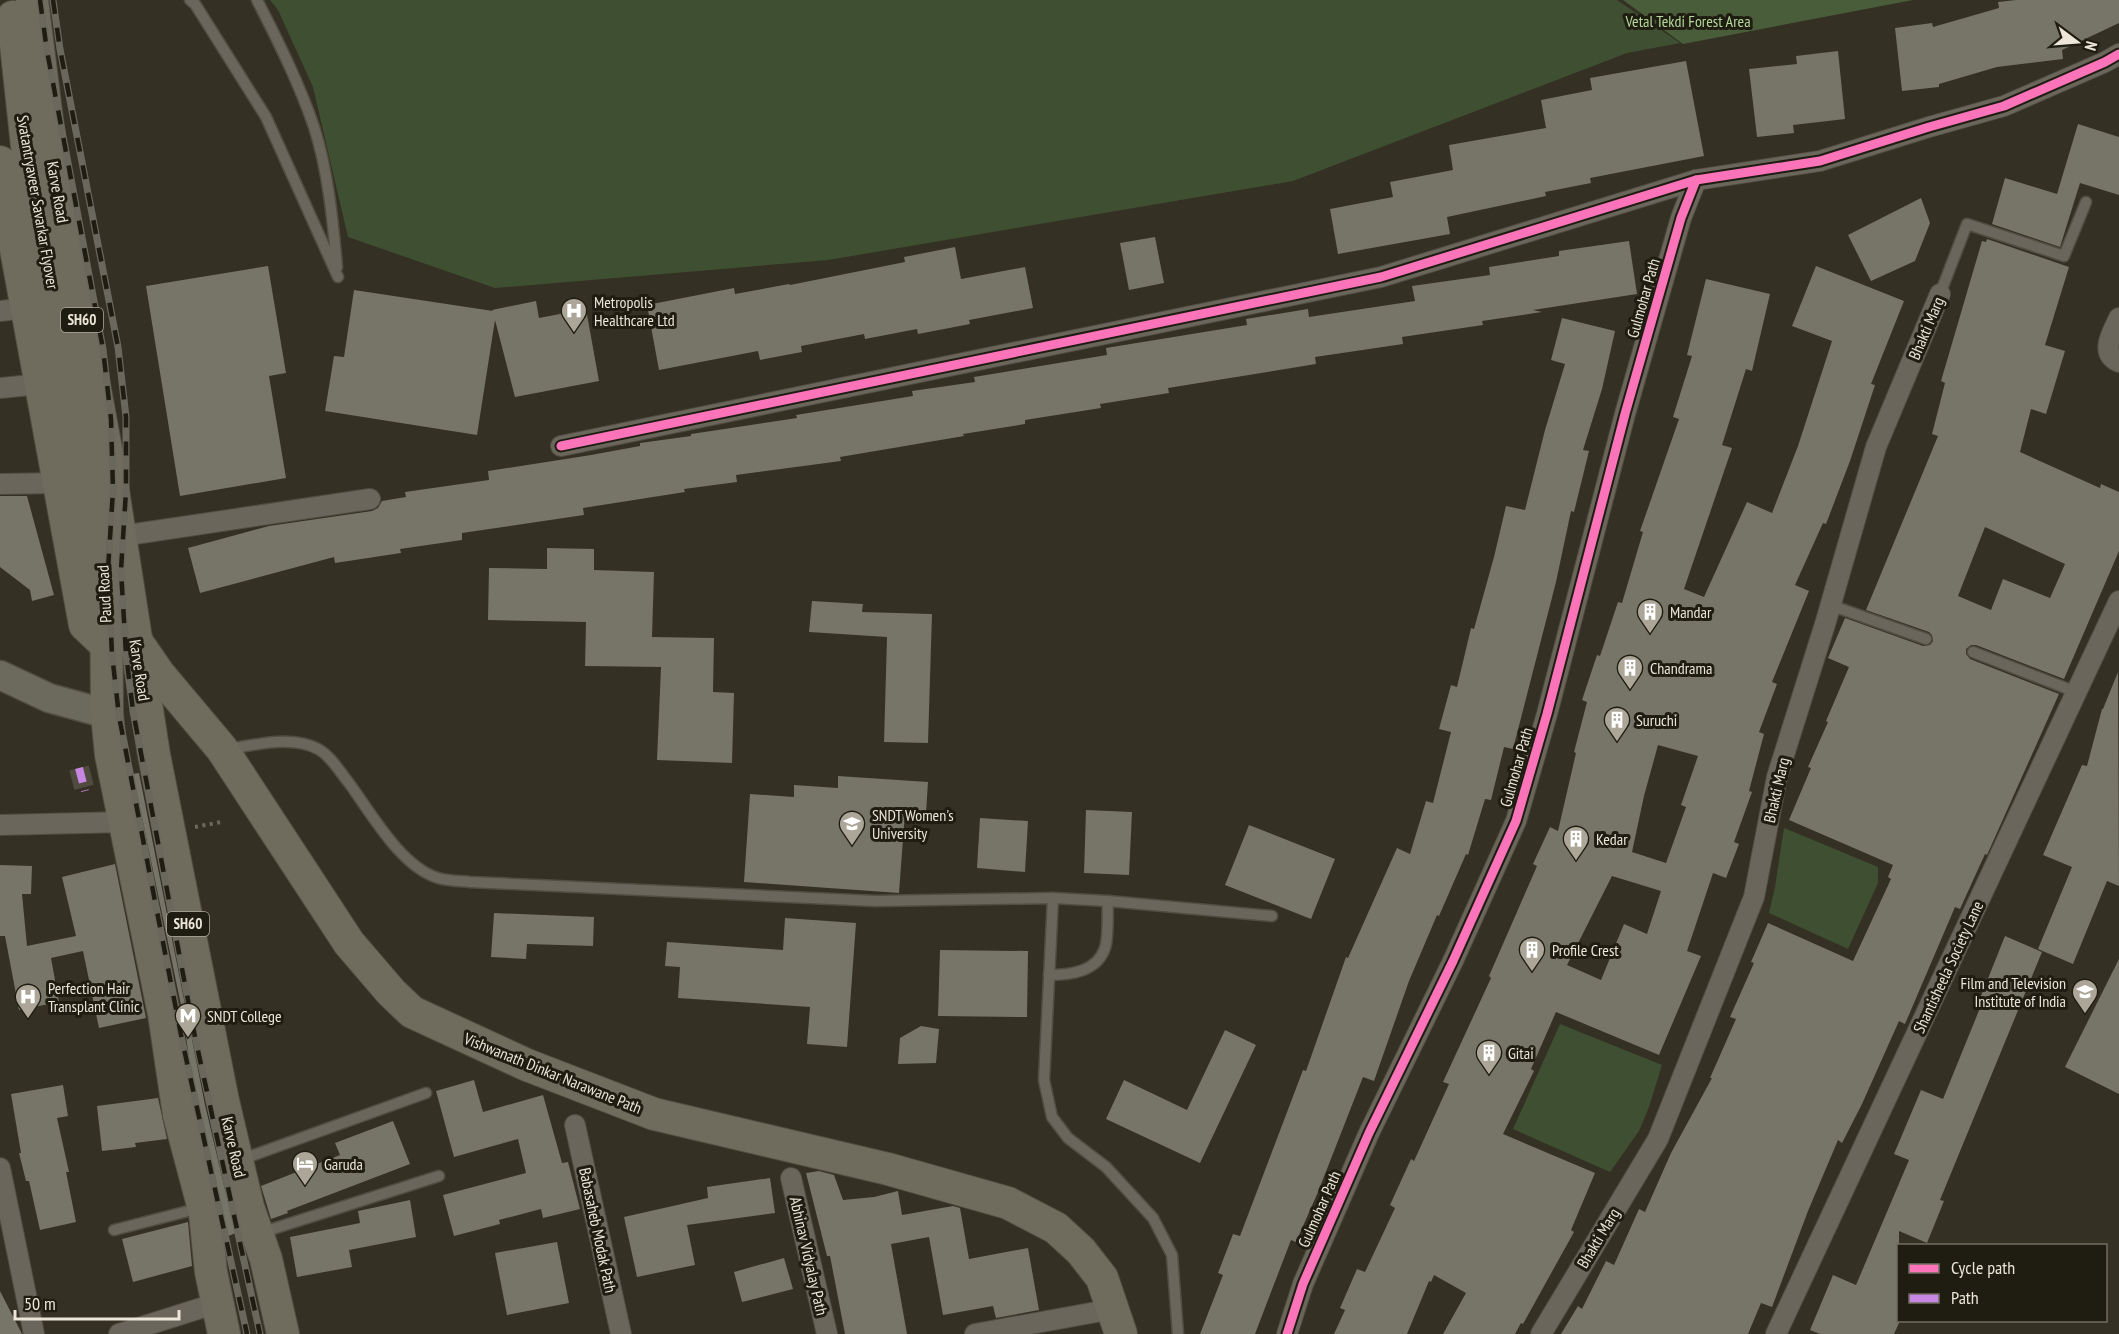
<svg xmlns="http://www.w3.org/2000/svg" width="2119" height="1334" viewBox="0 0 2119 1334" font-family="'PT Sans Narrow',sans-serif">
<rect width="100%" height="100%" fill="#343023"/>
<g fill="#3f5032">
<polygon points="270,0 1617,0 1680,43 1627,53 1293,181 828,260 495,288 348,237 313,87 278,10"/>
<polygon points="1784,828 1878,867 1878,883 1848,949 1769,913 1775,887"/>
<polygon points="1560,1024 1662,1065 1649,1107 1639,1131 1610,1172 1513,1129"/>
</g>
<polygon fill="#4a5d3a" points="1623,0 1913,0 1683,44"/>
<g fill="#777468" fill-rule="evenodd">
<polygon points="2016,0 2119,0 2119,23 2062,50 2063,59 1997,67 1939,84 1939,87 1902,91 1895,28 1932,23 1933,27 1999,8 1998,2"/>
<polygon points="1838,51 1845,119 1793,125 1794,133 1757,137 1749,69 1797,64 1796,56"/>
<polygon points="1686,61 1704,156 1590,178 1591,183 1545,192 1546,196 1447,217 1450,234 1338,254 1330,209 1393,197 1390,182 1453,170 1449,145 1546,128 1541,100 1592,90 1590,78"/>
<polygon points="2078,124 2119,137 2119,195 2080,183 2060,247 1992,224 2005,178 2057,194"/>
<polygon points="1921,198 1930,223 1915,261 1871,281 1848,235"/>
<polygon points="1155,237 1164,283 1129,290 1120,243"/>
<path d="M 1987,239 L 2069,267 L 2045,345 L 2065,351 L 2046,414 L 2031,409 L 2020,452 L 2100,488 L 2101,484 L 2119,492 L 2119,551 L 2064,679 L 1976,645 L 1971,645 L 1966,649 L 1966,654 L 1970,659 L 2059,694 L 1987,855 L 1985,854 L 1960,909 L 1955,907 L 1905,1024 L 1899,1021 L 1862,1104 L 1842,1143 L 1838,1140 L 1808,1211 L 1772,1307 L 1761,1303 L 1748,1334 L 1561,1334 L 1578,1306 L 1582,1309 L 1606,1261 L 1614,1265 L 1639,1209 L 1645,1212 L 1671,1153 L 1712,1078 L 1710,1078 L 1736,1019 L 1730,1017 L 1754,963 L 1751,962 L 1768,923 L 1853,961 L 1891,879 L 1888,877 L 1893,865 L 1789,820 L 1811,768 L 1808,767 L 1828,722 L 1826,721 L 1849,667 L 1828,658 L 1845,618 L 1923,646 L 1930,645 L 1933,641 L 1932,635 L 1929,632 L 1866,610 L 1938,436 L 1932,434 L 1945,383 L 1941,381 L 1982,241 L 1986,242 ZM 1985,527 L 2065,564 L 2050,598 L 2003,579 L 1991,610 L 1958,596 Z"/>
<polygon points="1629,241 1637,294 1533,310 1542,312 1482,321 1483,325 1402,337 1403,344 1315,357 1316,364 1168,388 1169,393 1100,404 1101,408 1025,420 1025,424 963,434 964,436 840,457 841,461 736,475 737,482 684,489 685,492 583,508 584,515 462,533 462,540 400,549 401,553 335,563 334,557 200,593 188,548 269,526 372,511 378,508 382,501 406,497 405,492 489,480 488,471 591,455 640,446 640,443 691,436 691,434 797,418 796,415 913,396 912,391 975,382 974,377 1107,355 1106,348 1247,325 1246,319 1308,309 1309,317 1415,301 1412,286 1490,275 1489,267 1559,256 1559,251"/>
<polygon points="955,247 961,279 1025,267 1033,308 969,320 970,324 918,334 917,329 865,339 864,334 801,346 802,352 760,360 758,351 659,370 647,305 734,288 735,294 789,284 790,285 905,262 904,257"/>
<polygon points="268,266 286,373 269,376 286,478 180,496 146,286"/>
<path d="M 1816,266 L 1904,301 L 1871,384 L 1875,385 L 1850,461 L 1826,524 L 1823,523 L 1795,585 L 1809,591 L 1772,682 L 1777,684 L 1759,732 L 1764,734 L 1749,791 L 1752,792 L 1734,842 L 1739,844 L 1726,878 L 1713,873 L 1687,951 L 1701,956 L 1659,1055 L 1556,1012 L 1531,1069 L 1534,1071 L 1503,1134 L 1595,1173 L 1571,1230 L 1574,1232 L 1523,1324 L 1521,1323 L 1515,1334 L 1443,1334 L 1466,1293 L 1434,1275 L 1431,1282 L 1429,1281 L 1407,1334 L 1334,1334 L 1345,1310 L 1340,1308 L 1357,1269 L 1365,1272 L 1395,1208 L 1390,1205 L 1411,1159 L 1414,1161 L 1449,1084 L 1443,1082 L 1491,978 L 1489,976 L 1537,866 L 1533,864 L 1550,827 L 1558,831 L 1576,753 L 1574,752 L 1587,702 L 1582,700 L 1597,655 L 1600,656 L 1618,602 L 1622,603 L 1643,532 L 1640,531 L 1679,419 L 1673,417 L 1692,356 L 1687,355 L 1706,279 L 1770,294 L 1752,371 L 1746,369 L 1722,445 L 1732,448 L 1684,589 L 1704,597 L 1747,502 L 1772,513 L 1798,446 L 1832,341 L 1792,326 ZM 1658,745 L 1698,756 L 1681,805 L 1686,807 L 1666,863 L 1632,852 L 1644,796 ZM 1612,876 L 1661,891 L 1647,934 L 1624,924 L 1601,980 L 1567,965 Z"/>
<polygon points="354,290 493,311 492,310 536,301 539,318 586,309 599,381 515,397 495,320 477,435 325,411 334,356 344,357"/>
<polygon points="1562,318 1615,331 1602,389 1583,450 1589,451 1574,512 1571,511 1556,582 1513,749 1504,747 1491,800 1485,799 1468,855 1466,854 1439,916 1437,915 1409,981 1374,1081 1363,1077 1318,1192 1296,1242 1291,1240 1255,1334 1200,1334 1223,1275 1218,1273 1233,1234 1240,1236 1303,1070 1306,1071 1346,957 1348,958 1397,848 1410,854 1426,801 1433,803 1451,732 1439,729 1451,685 1457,687 1471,628 1474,629 1494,557 1506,506 1525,510 1545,430 1565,364 1551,360"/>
<polygon points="0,496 27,496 54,595 32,601 30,590 0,567"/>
<polygon points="547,548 594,549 594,570 654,572 652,637 714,638 713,692 734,693 732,763 657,760 661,667 585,666 586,622 488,620 489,568 547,569"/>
<polygon points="812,601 863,604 862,612 932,614 928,743 884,742 887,637 809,632"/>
<polygon points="2118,672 2119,886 2107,881 2073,964 2038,949 2072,867 2043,855 2082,765 2087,766 2102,709 2103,709"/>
<polygon points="139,773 205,1105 230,1211 238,1232 226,1237 228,1245 226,1245 222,1208 197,1111 182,1010 133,774"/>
<polygon points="838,776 928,782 926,813 905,812 899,893 744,882 750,794 794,797 794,785 838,788"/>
<polygon points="1086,810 1132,812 1129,875 1084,873"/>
<polygon points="980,818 1028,821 1025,872 977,868"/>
<polygon points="1249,825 1335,859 1311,919 1225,885"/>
<polygon points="115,864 146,1018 99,1028 83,951 51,958 59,1002 19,1010 5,936 0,936 0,865 32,866 31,894 22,894 27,946 76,936 62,877"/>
<polygon points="494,913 594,917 593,946 527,944 526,959 491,957"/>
<polygon points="785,918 856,923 847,1047 807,1044 810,1007 678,998 680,967 665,966 667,942 783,950"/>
<polygon points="2005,936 2042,952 1940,1200 1944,1201 1927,1243 1899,1231 1899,1323 1894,1334 1820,1334 1810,1330 1833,1275 1856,1285 1909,1160 1894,1154 1921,1090 1943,1099 1982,1003 1979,1001"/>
<polygon points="940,950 1028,951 1027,1017 938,1016"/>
<polygon points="2119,959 2119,1094 2065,1067"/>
<polygon points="921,1026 939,1029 936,1063 898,1064 900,1038"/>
<polygon points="1225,1030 1256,1045 1200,1163 1106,1119 1124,1080 1187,1110"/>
<polygon points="474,1080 483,1112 543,1095 562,1163 568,1162 580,1209 543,1218 541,1209 499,1220 500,1224 454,1236 443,1195 526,1173 518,1139 454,1157 436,1091"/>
<polygon points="63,1085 68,1116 57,1118 69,1172 66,1172 76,1222 40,1230 29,1181 26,1181 19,1153 21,1153 11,1094"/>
<polygon points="158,1098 167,1139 135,1143 136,1147 102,1151 97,1106"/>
<polygon points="393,1121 410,1164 287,1211 288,1213 271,1219 261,1186 340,1155 335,1143"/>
<polygon points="819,1171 834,1175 843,1200 874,1197 898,1191 902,1215 953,1206 960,1208 969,1259 1028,1248 1039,1310 996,1318 993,1306 943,1315 929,1237 891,1244 907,1334 845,1334 830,1256 827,1256 806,1173"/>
<polygon points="770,1178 775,1213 687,1225 695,1265 637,1277 624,1217 708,1198 707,1187"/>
<polygon points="410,1200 416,1237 349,1250 352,1267 297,1277 290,1237 360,1223 358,1211"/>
<polygon points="188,1222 192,1266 133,1282 122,1239"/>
<polygon points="557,1242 569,1303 507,1315 495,1253"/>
<polygon points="784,1258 793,1289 742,1302 734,1272"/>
<polygon points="0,1291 21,1332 22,1334 0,1334"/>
</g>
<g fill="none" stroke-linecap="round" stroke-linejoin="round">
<polyline stroke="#4f4b3e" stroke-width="20" stroke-dasharray="20 10" stroke-linecap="butt" points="79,768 85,791"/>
<defs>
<g id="lane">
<polyline points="190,0 195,4 266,117 338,277"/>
<path d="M 257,0 C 278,41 299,83 314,127 C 328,170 333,222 337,267"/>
<polyline points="1940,294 1967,224 2064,256 2086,202"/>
<polyline points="1830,605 1926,639"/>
<polyline points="1973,652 2076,692"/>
<path d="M 228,749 C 255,745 292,735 318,749 C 330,755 340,772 349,783 C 371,813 401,867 438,878 C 448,881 460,881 470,882 L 876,901 L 1053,898 L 1108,901 L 1272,916"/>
<polyline points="1053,898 1044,1080 1052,1117 1068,1138 1106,1167 1153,1218 1172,1255 1178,1334"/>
<path d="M 1049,975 C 1070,975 1097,972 1105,948 C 1109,936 1107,914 1108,901"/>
<polyline points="240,1160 426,1093"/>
<polyline points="114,1230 200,1208"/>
<polyline points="260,1233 439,1176"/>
</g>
<g id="street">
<polyline points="0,311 27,308"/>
<path d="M 2119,318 C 2112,333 2099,353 2119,362"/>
<polyline points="0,388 41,384"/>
<polyline points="561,446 1381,277 1696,180 1820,161 1929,127 2004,106 2105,62 2119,54"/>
<polyline points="0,484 58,483"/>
<polyline points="121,536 370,499"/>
<polyline points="0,825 125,822"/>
<polyline points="575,1125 621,1334"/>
<polyline points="0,1168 34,1334"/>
<polyline points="791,1178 827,1334"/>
<polyline points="119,1334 217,1303"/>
<polyline points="975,1334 1113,1309"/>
<polyline points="1287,1334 1303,1284 1369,1133 1453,961 1516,821 1547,714 1625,414 1681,218 1696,180"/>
<polyline points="1541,1334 1658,1139 1754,897 1777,777 1826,621 1876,447 1940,294"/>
<polyline points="1776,1334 2119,601"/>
</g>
<polyline id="secondary" points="0,675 49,698 107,714"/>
<g id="primary">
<polyline points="32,0 51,152 110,471 154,755 223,1101 248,1207 266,1259 283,1334"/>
<polyline points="13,17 28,155 106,580 107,714 111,755 164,1014 179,1115 205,1213 211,1272 224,1334"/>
<polyline points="0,162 85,625 106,645"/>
<polyline points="139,645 159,674 222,749 349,943 391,992 412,1012 527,1065 654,1114 888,1169 1008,1203 1056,1228 1081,1251 1102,1278 1121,1334"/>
</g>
</defs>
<use href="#lane" stroke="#514d41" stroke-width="13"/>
<use href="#street" stroke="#514d41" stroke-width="22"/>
<use href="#secondary" stroke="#514d41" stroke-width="31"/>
<use href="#primary" stroke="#514d41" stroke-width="34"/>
<polyline stroke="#6c695f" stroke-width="4" stroke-dasharray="3 4.5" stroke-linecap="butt" points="195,827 221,822"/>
<use href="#lane" stroke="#6a665c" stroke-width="10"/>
<use href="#street" stroke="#6a665c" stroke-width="20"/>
<use href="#secondary" stroke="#6c695d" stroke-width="28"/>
<use href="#primary" stroke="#6f6c5e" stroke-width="32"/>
<defs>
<g id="rail">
<polyline points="40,0 47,51 103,349 111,419 113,490 108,570 112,654 119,716 182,1040 247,1334"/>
<polyline points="53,0 60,49 118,347 126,417 126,491 121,570 126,654 133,711 195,1037 260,1334"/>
</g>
</defs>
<use href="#rail" stroke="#6a675d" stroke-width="7"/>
<use href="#rail" stroke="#1f1c11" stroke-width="4.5" stroke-dasharray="14" stroke-linecap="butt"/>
<polyline stroke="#c787e3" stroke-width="8" stroke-dasharray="15 8" stroke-linecap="butt" points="79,768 85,791"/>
<defs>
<g id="cycleway">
<polyline points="561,446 1381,277 1696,180 1820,161 1929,127 2004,106 2105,62 2119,54"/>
<polyline points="1287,1334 1303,1284 1369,1133 1453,961 1516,821 1547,714 1625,414 1681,218 1696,180"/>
</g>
</defs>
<use href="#cycleway" stroke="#1f1c11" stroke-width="13"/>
<use href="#cycleway" stroke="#fb73b8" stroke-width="9"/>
</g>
<defs>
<symbol id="hospital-pin" viewBox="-11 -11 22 30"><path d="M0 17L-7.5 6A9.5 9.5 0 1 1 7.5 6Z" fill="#aba698" stroke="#1f1c11"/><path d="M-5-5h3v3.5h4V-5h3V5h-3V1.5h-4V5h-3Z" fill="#fff"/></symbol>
<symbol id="building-pin" viewBox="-11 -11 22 30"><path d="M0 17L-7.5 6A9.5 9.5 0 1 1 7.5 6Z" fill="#aba698" stroke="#1f1c11"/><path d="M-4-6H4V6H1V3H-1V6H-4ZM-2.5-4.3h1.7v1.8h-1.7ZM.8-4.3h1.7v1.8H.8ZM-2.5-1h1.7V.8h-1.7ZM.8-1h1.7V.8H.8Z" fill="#fff"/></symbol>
<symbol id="university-pin" viewBox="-11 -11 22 30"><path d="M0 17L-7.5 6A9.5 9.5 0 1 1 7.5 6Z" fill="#aba698" stroke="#1f1c11"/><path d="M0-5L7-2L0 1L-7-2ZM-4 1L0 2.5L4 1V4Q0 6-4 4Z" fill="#fff"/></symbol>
<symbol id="metro-pin" viewBox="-11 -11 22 30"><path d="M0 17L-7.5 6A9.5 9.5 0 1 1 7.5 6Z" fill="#aba698" stroke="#1f1c11"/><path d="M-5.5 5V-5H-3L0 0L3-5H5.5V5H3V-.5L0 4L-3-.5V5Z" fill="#fff"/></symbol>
<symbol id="hotel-pin" viewBox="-11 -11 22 30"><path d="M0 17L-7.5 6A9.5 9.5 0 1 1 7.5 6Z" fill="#aba698" stroke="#1f1c11"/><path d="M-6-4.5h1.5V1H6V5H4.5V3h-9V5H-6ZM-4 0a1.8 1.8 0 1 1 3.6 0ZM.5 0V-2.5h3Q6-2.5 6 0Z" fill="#fff"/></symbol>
</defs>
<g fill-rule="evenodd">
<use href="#hospital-pin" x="559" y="296" width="30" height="40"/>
<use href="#building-pin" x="1635" y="597" width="30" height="40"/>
<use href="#building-pin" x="1615" y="653" width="30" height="40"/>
<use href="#building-pin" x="1602" y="705" width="30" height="40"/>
<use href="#university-pin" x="837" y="809" width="30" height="40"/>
<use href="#building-pin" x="1561" y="824" width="30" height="40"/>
<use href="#building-pin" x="1517" y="935" width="30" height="40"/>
<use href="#university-pin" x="2070" y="977" width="30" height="40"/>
<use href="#hospital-pin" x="13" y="982" width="30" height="40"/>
<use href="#metro-pin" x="173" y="1001" width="30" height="40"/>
<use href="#building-pin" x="1474" y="1038" width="30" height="40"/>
<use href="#hotel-pin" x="290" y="1149" width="30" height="40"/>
</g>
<g text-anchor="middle" stroke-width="6" stroke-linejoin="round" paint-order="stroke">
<g fill="#1f1c11" stroke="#aea99c" stroke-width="1.5">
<rect x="61" y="308" width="42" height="24" rx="4.5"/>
<rect x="167" y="912" width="42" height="24" rx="4.5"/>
</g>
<g font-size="15" font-weight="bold" fill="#ebe6d7">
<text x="82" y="325">SH60</text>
<text x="188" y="929">SH60</text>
</g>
<g font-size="16" fill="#b3d99a" stroke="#1f1c11">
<text x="1688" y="27">Vetal Tekdi Forest Area</text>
</g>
<g font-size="16" fill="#ebe6d7" stroke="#1f1c11">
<text transform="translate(58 192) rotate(80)" y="6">Karve Road</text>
<text transform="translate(38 202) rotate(80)" y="6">Svatantryaveer Savarkar Flyover</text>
<text transform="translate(1643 298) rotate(-74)" y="6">Gulmohar Path</text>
<text transform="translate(1926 328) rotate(-67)" y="6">Bhakti Marg</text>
<text transform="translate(104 594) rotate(-93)" y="6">Paud Road</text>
<text transform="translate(140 670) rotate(81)" y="6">Karve Road</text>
<text transform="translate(1516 767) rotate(-74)" y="6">Gulmohar Path</text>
<text transform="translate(1776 790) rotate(-77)" y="6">Bhakti Marg</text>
<text transform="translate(1948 967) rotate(-65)" y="6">Shantisheela Society Lane</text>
<text transform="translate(553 1073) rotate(22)" y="6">Vishwanath Dinkar Narawane Path</text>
<text transform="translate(234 1147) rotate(77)" y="6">Karve Road</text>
<text transform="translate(1319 1209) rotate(-66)" y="6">Gulmohar Path</text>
<text transform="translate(598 1230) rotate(78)" y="6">Babasaheb Modak Path</text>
<text transform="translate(1598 1238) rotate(-59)" y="6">Bhakti Marg</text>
<text transform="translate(809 1256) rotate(77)" y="6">Abhinav Vidyalay Path</text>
</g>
<g font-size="16" fill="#ebe6d7" stroke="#1f1c11" text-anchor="start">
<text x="594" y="308">Metropolis<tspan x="594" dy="18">Healthcare Ltd</tspan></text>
<text x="1670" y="618">Mandar</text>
<text x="1650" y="674">Chandrama</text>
<text x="1636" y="726">Suruchi</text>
<text x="872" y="821">SNDT Women's<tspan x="872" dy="18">University</tspan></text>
<text x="1596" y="845">Kedar</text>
<text x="1552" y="956">Profile Crest</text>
<text x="2066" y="989" text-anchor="end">Film and Television<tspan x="2066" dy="18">Institute of India</tspan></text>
<text x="48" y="994">Perfection Hair<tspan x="48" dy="18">Transplant Clinic</tspan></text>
<text x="207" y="1022">SNDT College</text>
<text x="1508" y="1059">Gitai</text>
<text x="324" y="1170">Garuda</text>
</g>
</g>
<rect x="1897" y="1244" width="210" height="78" fill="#1f1c11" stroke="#716d60" stroke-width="1.5"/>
<rect x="1909" y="1264" width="30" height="9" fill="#fb73b8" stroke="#716d60" stroke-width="1.5"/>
<text x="1951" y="1274" font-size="18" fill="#ebe6d7">Cycle path</text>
<rect x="1909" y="1294" width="30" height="9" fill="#c787e3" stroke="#716d60" stroke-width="1.5"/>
<text x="1951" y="1304" font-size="18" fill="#ebe6d7">Path</text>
<g transform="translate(2077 42) rotate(106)" stroke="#1f1c11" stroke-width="4.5" paint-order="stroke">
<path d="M0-4.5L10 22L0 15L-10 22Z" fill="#ebe6d7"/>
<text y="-9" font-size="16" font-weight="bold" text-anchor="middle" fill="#ebe6d7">N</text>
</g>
<path d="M15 1310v9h164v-9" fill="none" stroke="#ebe6d7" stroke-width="3"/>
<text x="24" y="1310" font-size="18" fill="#ebe6d7" stroke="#1f1c11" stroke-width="4.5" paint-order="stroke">50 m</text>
</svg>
